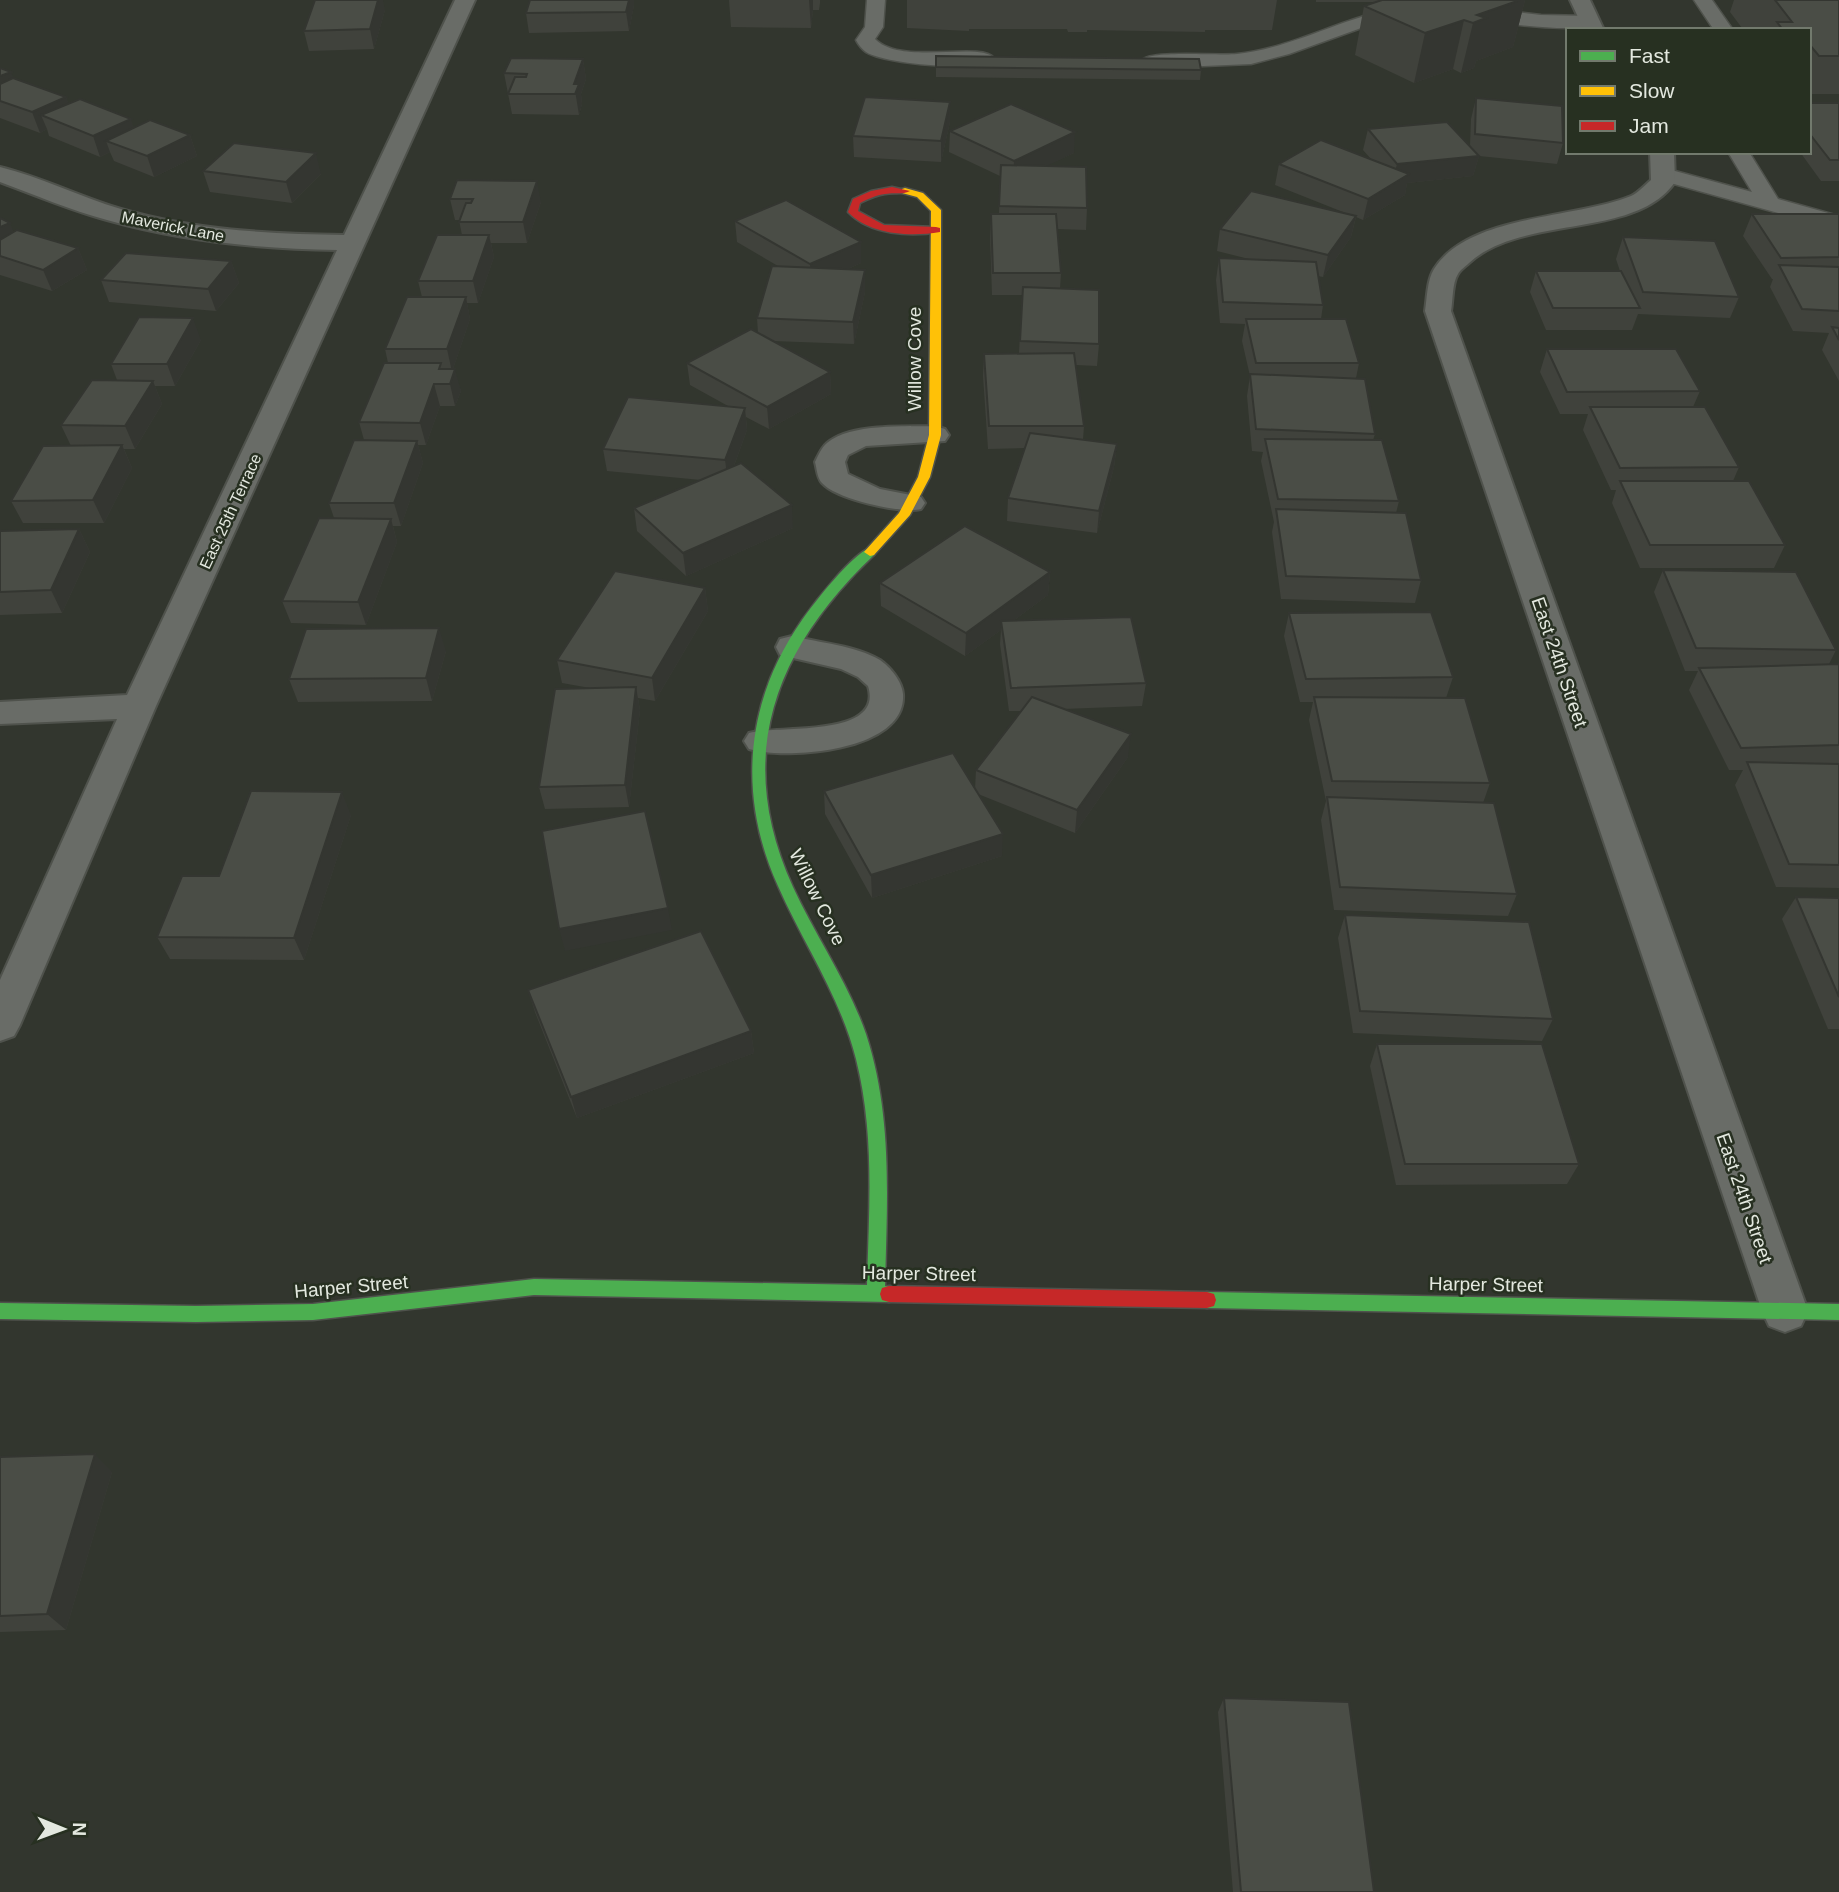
<svg xmlns="http://www.w3.org/2000/svg" width="1839" height="1892" viewBox="0 0 1839 1892" font-family="Helvetica,sans-serif">
<rect width="100%" height="100%" fill="#32362e"/>
<g fill="none" stroke-linecap="round" stroke-linejoin="round">
<defs>
<g id="lane">
<path d="M 867,0 L 885,0 L 883,27 L 875,39 C 901,66 980,41 994,58 C 982,73 884,64 866,52 C 862,49 858,44 856,40 L 865,27 Z"/>
<polygon points="1694,0 1712,0 1733,30 1714,30"/>
<path d="M 1408,6 L 1417,12 L 1415,16 L 1375,23 L 1289,54 L 1251,64 L 1180,67 L 1152,66 L 1142,60 C 1150,50 1219,56 1237,54 C 1295,48 1348,14 1408,6 Z"/>
<path d="M 1474,7 L 1541,15 L 1590,16 L 1599,22 C 1587,36 1488,22 1467,17 L 1465,13 L 1467,9 Z"/>
<polygon points="1728,152 1749,152 1778,199 1839,216 1839,230 1656,179 1653,174 1656,169 1664,168 1752,192"/>
</g>
<g id="street">
<path d="M 455,0 L 475,0 L 156,706 L 20,1025 L 14,1036 L 0,1041 L 0,980 L 117,719 L 0,724 L 0,702 L 127,695 L 337,250 C 259,249 182,241 107,220 C 70,210 35,195 0,182 L 0,167 C 41,177 80,197 121,209 C 193,230 269,234 344,235 Z"/>
<polygon points="1570,0 1590,0 1604,30 1584,30"/>
<path d="M 1650,152 L 1674,152 L 1675,182 C 1635,240 1522,214 1469,263 C 1466,266 1460,270 1458,274 C 1452,283 1453,301 1451,311 L 1808,1311 L 1801,1326 L 1785,1332 L 1769,1326 L 1762,1311 L 1425,311 C 1427,299 1427,280 1434,269 C 1469,214 1575,219 1631,196 C 1638,193 1645,185 1651,180 Z"/>
<path d="M 935,426 L 945,429 L 949,435 L 945,441 L 866,446 L 848,455 L 845,462 L 848,474 L 880,489 L 921,497 L 925,503 L 921,509 C 901,514 836,499 822,483 C 817,478 817,469 815,462 C 818,456 821,448 827,443 C 851,423 904,427 935,426 Z"/>
<path d="M 792,636 C 820,643 854,645 880,660 C 890,667 902,681 903,694 C 907,752 786,760 749,749 L 744,741 L 749,733 C 775,725 885,739 868,686 L 858,677 L 841,669 L 780,655 L 776,647 L 780,639 Z"/>
</g>
<g id="fast">
<path d="M 870,548 L 876,552 L 874,555 C 775,649 733,756 793,887 C 816,937 848,982 866,1034 C 893,1117 887,1200 885,1286 L 896,1288 L 898,1294 L 896,1300 L 889,1302 L 534,1295 L 313,1320 L 196,1322 L 0,1319 L 0,1303 L 196,1306 L 313,1304 L 534,1279 L 867,1285 C 869,1208 875,1135 856,1059 C 840,996 804,945 778,886 C 737,796 745,701 802,620 C 814,603 852,554 870,548 Z"/>
<polygon points="1207,1292 1839,1304 1839,1320 1207,1308 1200,1306 1198,1300 1200,1294"/>
</g>
<polygon id="slow" points="905,188 923,193 941,210 941,435 930,477 910,515 874,555 870,556 864,552 899,513 918,477 929,435 931,211 917,197 902,193 902,189"/>
<g id="jam">
<path d="M 892,187 L 910,191 C 902,195 894,192 885,194 C 876,195 868,199 860,203 L 858,211 L 884,225 L 936,227 L 940,228 L 940,232 C 910,237 870,235 848,212 L 853,199 L 871,191 Z"/>
<polygon points="889,1286 1207,1292 1214,1294 1216,1300 1214,1306 1207,1308 889,1302 882,1300 880,1294 882,1288"/>
</g>
</defs>
<use href="#lane" stroke="#4f524c" stroke-width="3"/>
<use href="#street" stroke="#4f524c" stroke-width="4"/>
<use href="#fast" stroke="#4f524c" stroke-width="3"/>
<use href="#slow" stroke="#4f524c" stroke-width="3"/>
<use href="#jam" stroke="#4f524c" stroke-width="3"/>
<use href="#lane" fill="#696c67" fill-rule="evenodd"/>
<use href="#street" fill="#696c67" fill-rule="evenodd"/>
<use href="#fast" fill="#4caf50" fill-rule="evenodd"/>
<use href="#slow" fill="#ffc107" fill-rule="evenodd"/>
<use href="#jam" fill="#c62828" fill-rule="evenodd"/>
</g>
<g fill="#40423c">
<polygon points="530,0 634,0 634,5 629,31 529,33 526,13"/>
<polygon points="729,0 820,0 820,3 819,10 813,10 811,28 731,27"/>
<polygon points="907,0 1277,0 1272,30 1205,30 1205,32 1087,30 1087,32 1068,32 1067,29 969,29 969,31 907,28"/>
<polygon points="1316,0 1525,0 1513,47 1476,61 1474,68 1461,73 1453,69 1414,83 1355,55 1364,6 1375,2 1316,2"/>
<polygon points="1734,0 1839,0 1839,94 1809,94 1809,30 1756,30 1755,28 1742,28 1730,12"/>
<polygon points="385,10 374,49 309,51 304,31"/>
<polygon points="936,56 1201,70 1200,80 936,77"/>
<polygon points="583,59 586,79 581,94 582,104 579,115 512,114 504,73"/>
<polygon points="0,68 14,79 66,97 68,103 134,127 190,135 197,156 154,177 114,161 110,152 100,157 49,136 47,129 40,133 0,118"/>
<polygon points="1476,98 1563,143 1557,164 1479,156 1473,176 1407,183 1405,195 1363,220 1356,217 1351,237 1323,277 1318,276 1323,305 1321,319 1359,363 1356,378 1375,434 1373,440 1399,501 1396,513 1421,580 1415,603 1281,599 1272,532 1274,522 1261,461 1263,452 1252,451 1247,396 1250,376 1242,341 1245,324 1220,323 1216,280 1219,258 1253,260 1217,251 1220,229 1348,214 1275,185 1279,164 1371,159 1363,150 1368,129 1470,146 1471,119"/>
<polygon points="950,102 950,122 941,162 854,157 853,136"/>
<polygon points="1809,103 1839,103 1839,181 1821,181 1800,152 1809,152"/>
<polygon points="950,131 1074,153 1045,166 1087,208 1086,230 1057,229 1061,273 1060,289 1099,344 1097,366 1076,365 1084,426 1083,440 1117,444 1114,467 1097,533 1007,521 1008,498 1025,448 988,449 983,376 984,354 1019,353 1022,295 992,295 990,236 991,214 999,214 1000,176 949,152"/>
<polygon points="203,171 321,174 292,203 210,192"/>
<polygon points="450,199 541,202 527,243 491,243 494,257 478,303 467,303 470,319 453,369 461,391 455,406 440,406 426,445 418,445 423,463 401,526 393,526 397,542 366,625 291,623 282,601 334,518 329,503 364,440 359,422 388,363 385,349 422,297 418,281 462,235 459,220 455,220"/>
<polygon points="1752,214 1839,215 1839,381 1822,350 1829,333 1793,331 1770,287 1773,279 1772,279 1743,236"/>
<polygon points="0,218 14,232 78,248 87,270 52,291 0,275"/>
<polygon points="735,221 861,242 861,263 848,269 865,292 854,344 773,341 830,372 831,394 769,429 746,417 747,430 734,466 793,528 686,576 637,531 634,508 701,480 607,471 603,449 728,406 690,385 687,363 758,333 757,318 778,266 737,242"/>
<polygon points="1623,237 1739,297 1730,318 1638,314 1632,330 1546,330 1530,292 1536,271 1620,271 1616,259"/>
<polygon points="231,261 239,283 216,311 109,302 101,280"/>
<polygon points="201,340 175,386 155,386 162,404 135,449 124,449 132,468 104,523 23,523 11,501 71,446 61,425 117,380 111,364"/>
<polygon points="1547,349 1700,391 1693,407 1739,467 1733,481 1785,545 1774,568 1640,568 1612,503 1616,490 1611,490 1583,430 1588,414 1560,414 1540,372"/>
<polygon points="79,529 90,552 62,613 0,615 0,531"/>
<polygon points="1663,570 1836,650 1829,664 1839,664 1839,888 1776,887 1735,785 1743,770 1729,770 1689,690 1698,671 1685,671 1654,592"/>
<polygon points="1050,572 1048,595 1013,621 1146,683 1142,706 1063,709 1128,757 1075,833 978,794 1002,856 872,898 825,814 824,791 975,789 976,770 1022,711 1009,711 1000,644 1001,630 965,656 881,606 880,583"/>
<polygon points="705,588 708,611 655,701 638,698 640,710 629,807 545,809 539,787 590,688 562,683 557,660"/>
<polygon points="1289,613 1453,677 1446,698 1490,783 1483,803 1517,894 1508,916 1334,910 1321,820 1326,801 1309,720 1313,702 1300,702 1284,636"/>
<polygon points="446,651 432,701 298,702 289,679"/>
<polygon points="351,815 304,960 170,959 157,937 219,876"/>
<polygon points="1796,897 1839,898 1839,1029 1828,1029 1782,919"/>
<polygon points="1345,915 1553,1019 1542,1041 1353,1033 1338,938"/>
<polygon points="528,990 751,1031 754,1053 577,1118 535,1012"/>
<polygon points="1377,1044 1579,1164 1567,1184 1396,1185 1370,1066"/>
<polygon points="0,1457 112,1472 66,1630 0,1632"/>
<polygon points="1224,1698 1374,1892 1233,1892 1218,1712"/>
</g>
<g fill="#343631">
<polygon points="378,0 383,0 385,10 374,49 370,29"/>
<polygon points="629,0 634,0 634,5 629,31 626,12"/>
<polygon points="809,0 813,0 813,10 811,28"/>
<polygon points="1520,0 1525,0 1513,47 1476,61 1474,68 1461,73 1473,23 1477,15"/>
<polygon points="1464,20 1453,69 1414,83 1425,33"/>
<polygon points="583,59 586,79 581,94 582,104 579,115 574,84"/>
<polygon points="11,72 19,92 0,100 0,76"/>
<polygon points="66,97 74,117 41,115 47,129 40,133 32,112"/>
<polygon points="950,102 950,122 941,162 941,141"/>
<polygon points="131,119 138,140 106,141 110,152 100,157 93,136"/>
<polygon points="1075,132 1074,153 1013,182 1014,161"/>
<polygon points="190,135 197,156 154,177 147,156"/>
<polygon points="316,153 321,174 292,203 286,182"/>
<polygon points="1479,156 1473,176 1407,183 1405,195 1363,220 1368,199 1392,184 1397,164"/>
<polygon points="537,181 541,202 527,243 523,222"/>
<polygon points="1356,216 1351,237 1323,277 1328,255"/>
<polygon points="10,223 19,244 0,253 0,227"/>
<polygon points="489,235 494,257 478,303 473,281"/>
<polygon points="861,242 861,263 811,286 810,264"/>
<polygon points="78,248 87,270 52,291 43,270"/>
<polygon points="231,261 239,283 216,311 208,289"/>
<polygon points="865,270 865,292 854,344 853,322"/>
<polygon points="466,297 470,319 452,372 447,349"/>
<polygon points="193,318 201,340 175,386 167,364"/>
<polygon points="455,369 461,391 455,406 450,384"/>
<polygon points="830,372 831,394 769,429 767,407"/>
<polygon points="153,381 162,404 135,449 125,426"/>
<polygon points="434,384 440,406 426,445 420,423"/>
<polygon points="745,408 747,430 728,482 725,460"/>
<polygon points="417,441 423,463 401,526 394,503"/>
<polygon points="1117,444 1114,467 1097,533 1099,511"/>
<polygon points="122,445 132,468 104,523 93,500"/>
<polygon points="792,505 793,528 686,576 683,553"/>
<polygon points="391,519 397,542 366,625 358,602"/>
<polygon points="79,529 90,552 62,613 51,590"/>
<polygon points="1050,572 1048,595 1002,629 1001,621 1001,630 965,656 966,633"/>
<polygon points="705,588 708,611 655,701 652,678"/>
<polygon points="439,628 446,651 432,701 426,678"/>
<polygon points="636,687 640,710 629,807 625,785"/>
<polygon points="1131,734 1128,757 1075,833 1077,810"/>
<polygon points="342,792 351,815 304,960 294,938"/>
<polygon points="1003,834 1002,856 872,898 871,875"/>
<polygon points="668,908 672,930 565,951 559,929"/>
<polygon points="751,1031 754,1053 577,1118 571,1097"/>
<polygon points="95,1454 112,1472 66,1630 47,1614"/>
</g>
<g fill="#4a4d46" stroke="#343631" stroke-width="2">
<polygon points="315,0 378,0 370,29 304,31"/>
<polygon points="530,0 629,0 626,12 526,13"/>
<polygon points="1382,0 1520,0 1477,15 1486,18 1473,23 1464,20 1425,33 1364,6"/>
<polygon points="1775,0 1839,0 1839,56 1819,56 1809,44 1809,30 1783,30 1777,22 1792,22"/>
<polygon points="936,56 1199,59 1201,70 936,67"/>
<polygon points="511,58 583,59 574,84 579,84 575,94 508,94 515,77 526,77 527,74 504,73"/>
<polygon points="0,68 11,72 0,76"/>
<polygon points="13,78 66,97 32,112 0,101 0,84"/>
<polygon points="865,97 950,102 941,141 853,136"/>
<polygon points="1476,98 1562,106 1563,143 1475,134"/>
<polygon points="80,99 131,119 93,136 41,115"/>
<polygon points="1809,103 1839,103 1839,160 1830,160 1809,133"/>
<polygon points="1011,104 1075,132 1014,161 950,131"/>
<polygon points="150,120 190,135 147,156 106,141"/>
<polygon points="1447,122 1479,156 1397,164 1368,129"/>
<polygon points="1321,140 1409,174 1368,199 1279,164"/>
<polygon points="234,143 316,153 286,182 203,171"/>
<polygon points="1001,165 1086,167 1087,208 999,206"/>
<polygon points="457,180 537,181 523,222 459,222 466,203 471,203 473,199 450,199"/>
<polygon points="1251,191 1356,216 1328,255 1220,229"/>
<polygon points="786,200 861,242 810,264 735,221"/>
<polygon points="991,214 1056,214 1061,273 993,273"/>
<polygon points="1752,214 1839,214 1839,257 1781,258"/>
<polygon points="0,218 10,223 0,227"/>
<polygon points="17,230 78,248 43,270 0,256 0,240"/>
<polygon points="437,235 489,235 473,281 418,281"/>
<polygon points="1623,237 1715,241 1739,297 1643,292"/>
<polygon points="126,253 231,261 208,289 101,280"/>
<polygon points="1219,258 1316,262 1323,305 1223,302"/>
<polygon points="1779,265 1839,267 1839,311 1802,309"/>
<polygon points="772,266 865,270 853,322 757,318"/>
<polygon points="1536,271 1621,271 1640,308 1553,308"/>
<polygon points="1023,287 1099,290 1099,344 1020,341"/>
<polygon points="407,297 466,297 447,349 385,349"/>
<polygon points="139,317 193,318 167,364 111,364"/>
<polygon points="1246,319 1346,319 1359,363 1256,363"/>
<polygon points="1832,327 1839,328 1839,340"/>
<polygon points="751,329 830,372 767,407 687,363"/>
<polygon points="1547,349 1676,349 1700,391 1567,392"/>
<polygon points="1074,353 1084,426 989,426 984,354"/>
<polygon points="384,363 441,363 439,369 455,369 450,384 434,384 420,423 359,422"/>
<polygon points="1250,374 1365,379 1375,434 1256,429"/>
<polygon points="92,380 153,381 125,426 61,425"/>
<polygon points="628,397 745,408 725,460 603,449"/>
<polygon points="1590,407 1705,407 1739,467 1620,468"/>
<polygon points="1030,433 1117,444 1099,511 1008,498"/>
<polygon points="1265,439 1382,440 1399,501 1278,499"/>
<polygon points="354,440 417,441 394,503 329,503"/>
<polygon points="122,445 93,500 11,501 43,446"/>
<polygon points="741,463 792,505 683,553 634,508"/>
<polygon points="1620,481 1749,481 1785,545 1650,545"/>
<polygon points="1276,509 1406,513 1421,580 1286,576"/>
<polygon points="319,518 391,519 358,602 282,601"/>
<polygon points="965,526 1050,572 966,633 880,583"/>
<polygon points="79,529 51,590 0,592 0,531"/>
<polygon points="1663,570 1796,572 1836,650 1696,648"/>
<polygon points="615,571 705,588 652,678 557,660"/>
<polygon points="1431,612 1453,677 1306,679 1289,613"/>
<polygon points="1131,617 1146,683 1011,688 1001,621"/>
<polygon points="439,628 426,678 289,679 306,629"/>
<polygon points="1839,664 1839,745 1741,748 1699,668"/>
<polygon points="636,687 625,785 539,787 555,689"/>
<polygon points="1032,697 1131,734 1077,810 976,770"/>
<polygon points="1314,697 1465,698 1490,783 1332,781"/>
<polygon points="953,753 1003,834 871,875 824,791"/>
<polygon points="1747,762 1839,764 1839,865 1789,864"/>
<polygon points="251,791 342,792 294,938 157,937 182,876 219,876"/>
<polygon points="1327,797 1494,803 1517,894 1340,887"/>
<polygon points="645,811 668,908 559,929 542,831"/>
<polygon points="1796,897 1839,898 1839,997"/>
<polygon points="1345,915 1529,922 1553,1019 1360,1011"/>
<polygon points="701,931 751,1031 571,1097 528,990"/>
<polygon points="1377,1044 1542,1044 1579,1164 1405,1164"/>
<polygon points="95,1454 47,1614 0,1616 0,1457"/>
<polygon points="1224,1698 1349,1702 1374,1892 1241,1892"/>
</g>
<g text-anchor="middle" stroke-width="5" stroke-linejoin="round" paint-order="stroke">
<g font-size="16" fill="#e3e8df" stroke="#273021">
<text transform="translate(173 226) rotate(11)" y="6">Maverick Lane</text>
<text transform="translate(230 511) rotate(-65)" y="6">East 25th Terrace</text>
</g>
<g font-size="19" fill="#e3e8df" stroke="#273021">
<text transform="translate(914 359) rotate(-90)" y="7">Willow Cove</text>
<text transform="translate(1560 662) rotate(71)" y="7">East 24th Street</text>
<text transform="translate(818 897) rotate(64)" y="7">Willow Cove</text>
<text transform="translate(1745 1198) rotate(71)" y="7">East 24th Street</text>
<text transform="translate(919 1273) rotate(1)" y="7">Harper Street</text>
<text transform="translate(1486 1284) rotate(1)" y="7">Harper Street</text>
<text transform="translate(351 1286) rotate(-5)" y="7">Harper Street</text>
</g>
</g>
<rect x="1566" y="28" width="245" height="126" fill="#273021" stroke="#727a6d" stroke-width="2"/>
<rect x="1580" y="51" width="35" height="10" fill="#4caf50" stroke="#727a6d" stroke-width="2"/>
<text x="1629" y="63" font-size="21" fill="#e3e8df">Fast</text>
<rect x="1580" y="86" width="35" height="10" fill="#ffc107" stroke="#727a6d" stroke-width="2"/>
<text x="1629" y="98" font-size="21" fill="#e3e8df">Slow</text>
<rect x="1580" y="121" width="35" height="10" fill="#c62828" stroke="#727a6d" stroke-width="2"/>
<text x="1629" y="133" font-size="21" fill="#e3e8df">Jam</text>
<g transform="translate(63 1829) rotate(91)" stroke="#273021" stroke-width="5" paint-order="stroke">
<path d="M0-5L12 26L0 18L-12 26Z" fill="#e3e8df"/>
<text y="-10" font-size="19" font-weight="bold" text-anchor="middle" fill="#e3e8df">N</text>
</g>
</svg>
